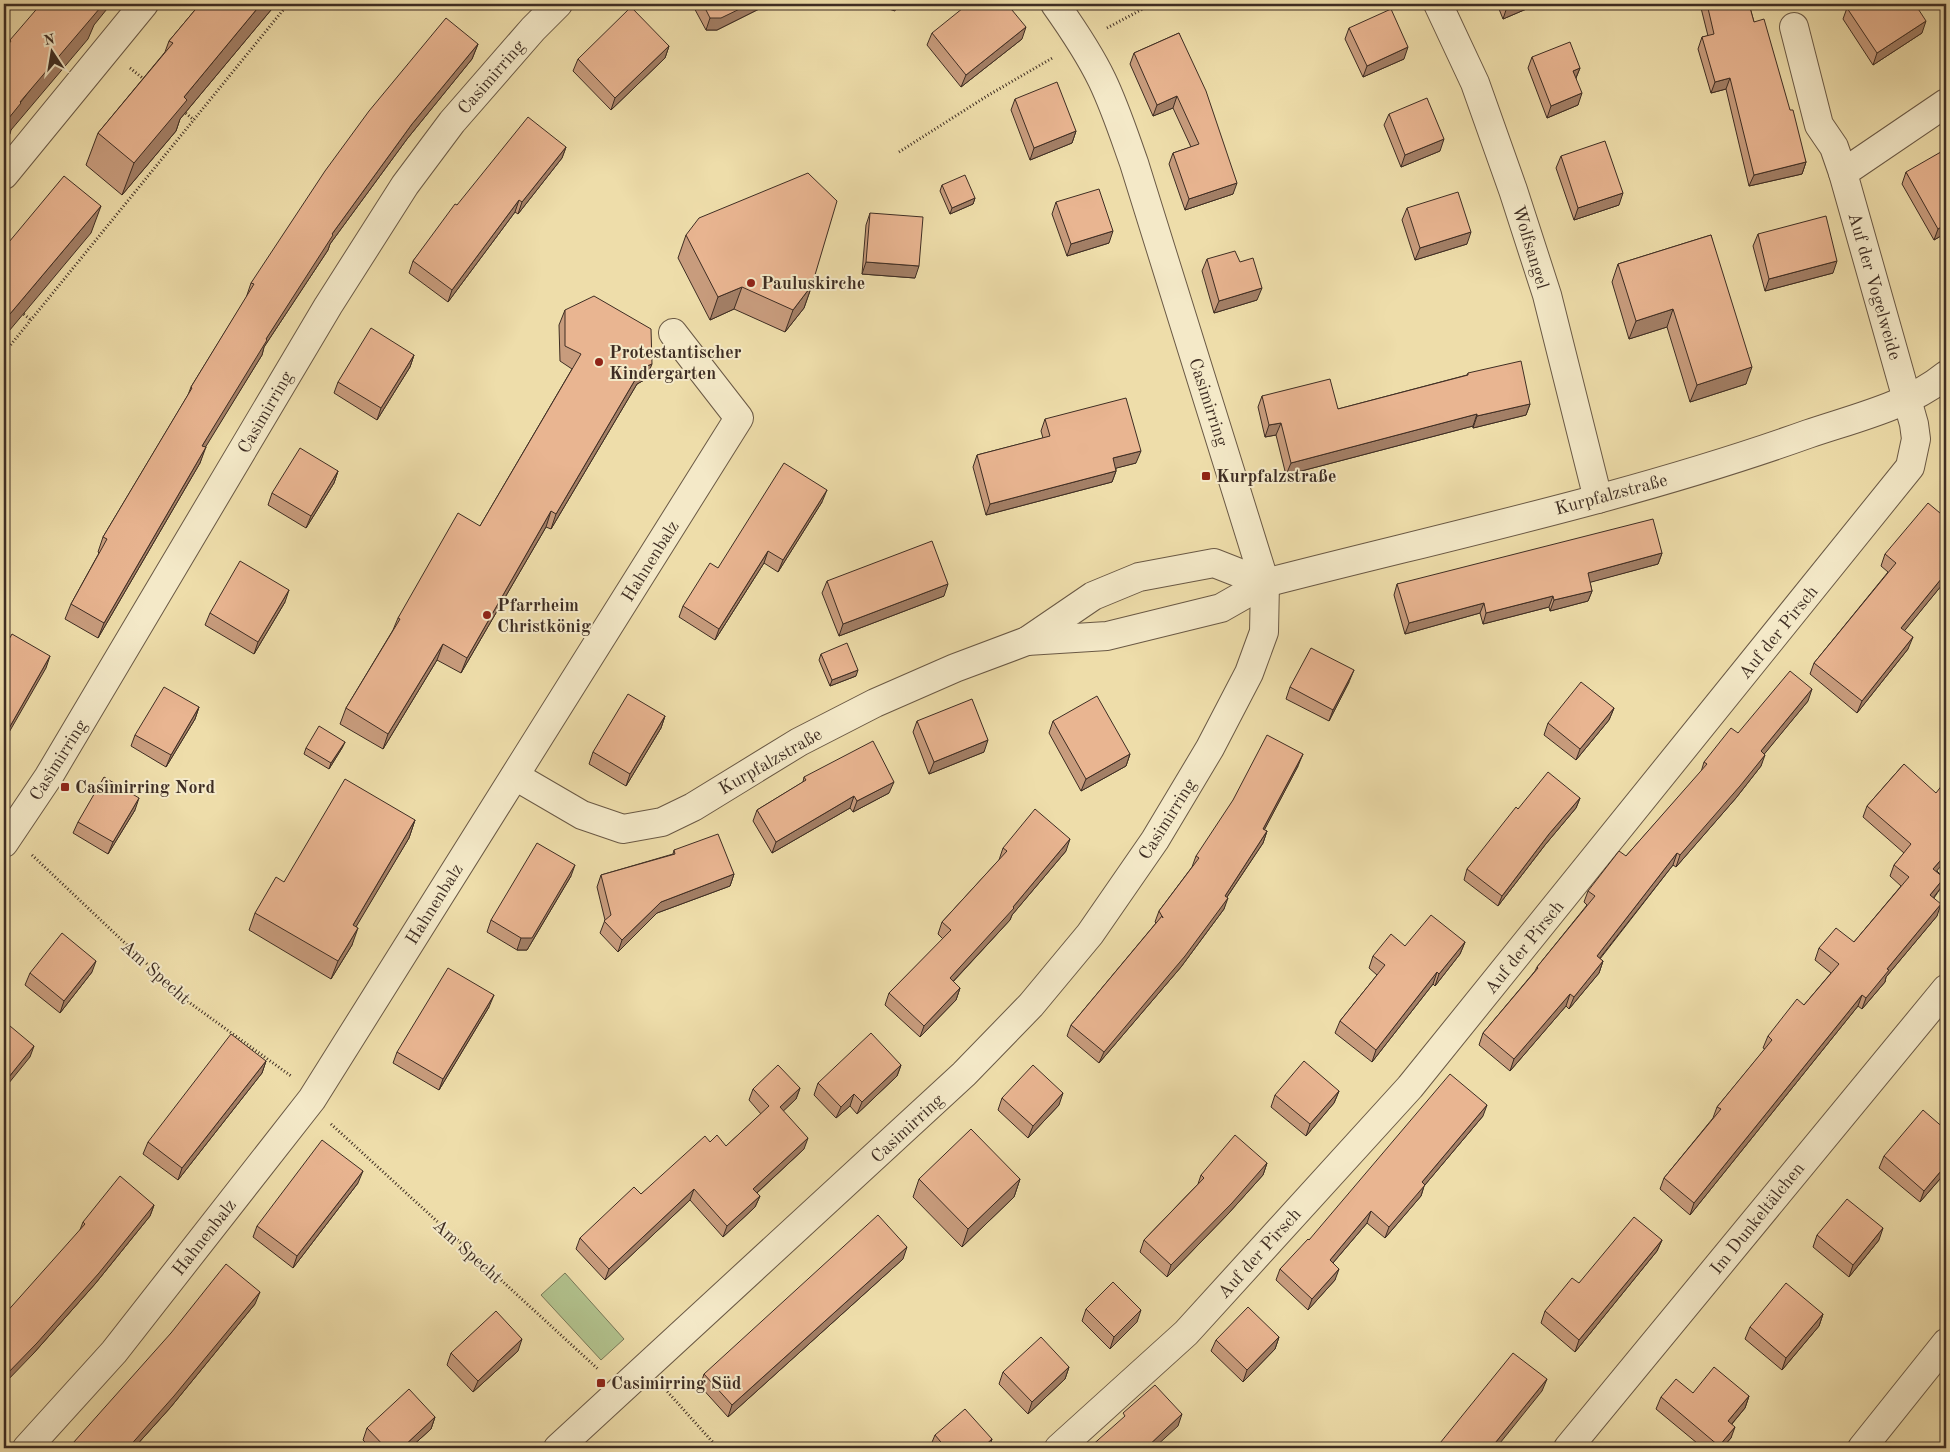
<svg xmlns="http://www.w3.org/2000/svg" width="1950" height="1452" viewBox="0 0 1950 1452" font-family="'Old Standard TT',serif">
<rect width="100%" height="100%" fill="#eda"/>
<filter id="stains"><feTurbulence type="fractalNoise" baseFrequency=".004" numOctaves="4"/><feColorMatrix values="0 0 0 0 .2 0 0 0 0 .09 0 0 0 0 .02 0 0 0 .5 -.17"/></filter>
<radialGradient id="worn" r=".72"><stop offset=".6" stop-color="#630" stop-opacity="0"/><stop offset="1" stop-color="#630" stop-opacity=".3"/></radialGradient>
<polygon fill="#b2c28d" stroke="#787858" points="565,1273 624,1339 601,1360 541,1295"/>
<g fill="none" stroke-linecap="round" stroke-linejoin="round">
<defs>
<g id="street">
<polyline points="1438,4 1475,83 1513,190 1547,295 1598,499"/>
<polyline points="1794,27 1819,125 1834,147 1843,173"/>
<polyline points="4,175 144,4"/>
<path d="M 1027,641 L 1107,636 L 1221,608 L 1265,583 C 1447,536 1632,497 1808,434 C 1855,418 1908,406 1946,375"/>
<polyline points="515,776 582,815 623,829 662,822 693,807 799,742 875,703 955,668 1027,641 1093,596 1139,577 1214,563 1265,583"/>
<polyline points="4,843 49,776 328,306 405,185 452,122 533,29 558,4"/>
<polyline points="27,1448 114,1352 312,1099 739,418 673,333"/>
<path d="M 558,1448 L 964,1074 L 1031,1005 L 1090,934 L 1155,840 L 1210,748 L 1249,673 L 1264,632 L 1265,583 L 1134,163 C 1124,135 1115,107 1102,80 C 1089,53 1072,28 1055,4"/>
<polyline points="1059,1448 1186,1333 1410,1087 1910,467 1916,439 1914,424 1843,173 1946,103"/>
<polyline points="1568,1448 1946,989"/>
<polyline points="1862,1448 1946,1343"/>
</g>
</defs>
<use href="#street" stroke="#6a5945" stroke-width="30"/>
<g stroke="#3e2d23" stroke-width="3" stroke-dasharray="1 2.5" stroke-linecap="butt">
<polyline points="1107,28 1152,4"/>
<polyline points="130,68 145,80"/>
<polyline points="183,111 194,120"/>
<polyline points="899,152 987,96 1054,57"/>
<polyline points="21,312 31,320"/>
<polyline points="4,353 288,4"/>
<polyline points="32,855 183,998 291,1076"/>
<polyline points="331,1124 599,1370"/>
<polyline points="665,1389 718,1448"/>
</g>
<use href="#street" stroke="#f4e9c8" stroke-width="28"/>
</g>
<g fill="#c89c7d" stroke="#3e2d23">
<polygon points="200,4 276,4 180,119 176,131 122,195 86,165 98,133 165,52 169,41"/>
<polygon points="511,4 518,4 514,7"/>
<polygon points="692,4 769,4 717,30 706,30"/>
<polygon points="873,4 897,4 895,11"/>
<polygon points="1497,4 1538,4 1503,19"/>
<polygon points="1700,4 1749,4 1754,22 1806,162 1802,174 1749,186 1726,89 1711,93 1698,49 1702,37 1708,36"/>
<polygon points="1847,8 1922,33 1873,65 1843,19"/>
<polygon points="1349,28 1404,59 1363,77 1345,39"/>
<polygon points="932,33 1022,39 961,87 927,45"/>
<polygon points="1179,33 1233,194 1185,210 1169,164 1173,153 1191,147 1173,108 1153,116 1130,64 1134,53"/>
<polygon points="478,44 472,59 407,139 330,244 328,250 264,347 262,355 205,447 200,463 98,638 65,619 71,604 99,553 98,552 103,537 188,395 191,387 246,298 251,283"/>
<polygon points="669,46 665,58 611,110 573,71 578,59"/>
<polygon points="1532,57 1580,68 1576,78 1578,105 1547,118 1528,68"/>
<polygon points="1015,99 1076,131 1072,143 1030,160 1011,110"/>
<polygon points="1389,114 1440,151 1401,167 1384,125"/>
<polygon points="566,147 562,158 518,214 515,212 448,302 409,273 413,261 457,205"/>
<polygon points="1561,156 1619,205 1574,220 1556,168"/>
<polygon points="1906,172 1946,233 1934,240 1902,184"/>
<polygon points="942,185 975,198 973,204 950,214 940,191"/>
<polygon points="1056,202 1109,243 1067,256 1052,214"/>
<polygon points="1407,208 1467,244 1415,260 1402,220"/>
<polygon points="870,213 915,278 862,274 866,225"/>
<polygon points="1758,234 1833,273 1765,291 1753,246"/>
<polygon points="686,235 812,285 804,308 785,332 734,309 710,320 678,258"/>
<polygon points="1711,235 1746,384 1690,402 1667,327 1629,339 1612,282 1618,264"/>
<polygon points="1207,259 1257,300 1214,313 1202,271"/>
<polygon points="565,310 646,379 637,384 551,529 546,527 461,673 437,660 383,749 340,724 346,708 393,630 398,618 480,526 572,369 560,361 559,325"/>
<polygon points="414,355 410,367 377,420 334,393 338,382"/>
<polygon points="1468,373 1530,404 1526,415 1473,428 1473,426 1286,475 1276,435 1265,437 1258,407 1262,396 1338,409 1467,375"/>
<polygon points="1045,419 1136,463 1116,468 1116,471 1112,482 986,515 973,467 977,455 1043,438 1041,431"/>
<polygon points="338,471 334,483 306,528 268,505 272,493"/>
<polygon points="822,502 778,572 764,563 715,640 679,617 683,606 718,568"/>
<polygon points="1662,553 1658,564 1590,582 1592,591 1588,601 1550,611 1549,607 1483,624 1480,613 1405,634 1394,595 1397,584"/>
<polygon points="1885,554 1946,580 1904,631 1908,649 1857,713 1810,674 1814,663 1888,572 1881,566"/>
<polygon points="827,581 944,596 839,636 822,593"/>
<polygon points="285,602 254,654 205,625 210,613"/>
<polygon points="821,654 856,676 830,686 819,660"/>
<polygon points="1349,682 1329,721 1286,699 1290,687"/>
<polygon points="1808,701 1764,754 1761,766 1736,798 1676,867 1673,865 1600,959 1603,961 1599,973 1569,1009 1566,1006 1510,1071 1479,1045 1483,1033 1535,971 1537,967 1587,905 1584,902 1588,891 1626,856 1701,772 1704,762 1738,733"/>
<polygon points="199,707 195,719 166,767 131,746 135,735"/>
<polygon points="1614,708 1609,720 1576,760 1544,735 1548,723"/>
<polygon points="665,716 661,728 626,786 589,764 593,752"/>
<polygon points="917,721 984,752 929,774 913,732"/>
<polygon points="1053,721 1130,754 1126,766 1081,791 1049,733"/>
<polygon points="345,742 342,748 329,769 304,754 306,748"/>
<polygon points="1904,764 1937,871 1944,878 1940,889 1934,898 1937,916 1886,977 1885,982 1862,1009 1858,1006 1690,1215 1660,1189 1664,1178 1713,1118 1717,1107 1765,1049 1763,1048 1768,1036 1804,1005 1831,973 1815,960 1819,948 1854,942 1901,886 1890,876 1894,865 1904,853 1863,817 1867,806"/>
<polygon points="1298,766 1264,830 1267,831 1263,843 1227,897 1224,909 1181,967 1099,1063 1067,1036 1071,1025 1156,923 1155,922 1159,911 1192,867 1196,856"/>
<polygon points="804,777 889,793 853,812 850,808 772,853 753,821 757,810 803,782"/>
<polygon points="1580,798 1576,808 1545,845 1498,906 1464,880 1467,869 1518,809"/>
<polygon points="135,810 108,854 73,833 78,822"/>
<polygon points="415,820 409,838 356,926 352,945 331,979 249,930 255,913 284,882"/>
<polygon points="1003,848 1066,851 1012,915 1010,920 953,982 960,988 956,1000 920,1037 885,1005 889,993 943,939 938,934 942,922 999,860"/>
<polygon points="674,850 734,874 730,886 657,913 618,952 600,933 605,920 597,887 601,875 673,854"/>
<polygon points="571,876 527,950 517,950 487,932 491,920"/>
<polygon points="1465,942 1460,954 1435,986 1433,984 1372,1062 1335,1033 1340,1021 1377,975 1369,968 1373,956 1405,946"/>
<polygon points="92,972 60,1013 25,985 30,973"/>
<polygon points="489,1007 439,1090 393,1063 397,1052"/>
<polygon points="266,1061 262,1073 178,1180 143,1154 148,1142"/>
<polygon points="901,1065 897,1076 857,1114 850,1106 836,1118 814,1095 818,1083"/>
<polygon points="800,1088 796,1099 783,1111 804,1149 757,1193 760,1196 755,1207 723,1237 690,1200 605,1280 576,1249 580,1238 641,1194 710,1142 726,1146 761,1114 749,1100 753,1089"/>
<polygon points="1339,1091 1334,1103 1306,1136 1271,1107 1275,1095"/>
<polygon points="1002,1098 1059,1105 1028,1138 998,1110"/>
<polygon points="1483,1116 1424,1186 1421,1196 1385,1238 1367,1223 1333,1263 1335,1280 1308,1310 1276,1280 1280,1269 1309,1240"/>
<polygon points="1884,1156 1946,1172 1920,1202 1879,1168"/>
<polygon points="1267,1163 1263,1175 1228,1214 1167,1277 1140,1252 1144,1240 1198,1184 1201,1175"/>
<polygon points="919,1179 1020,1179 1014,1197 962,1247 913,1197"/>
<polygon points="358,1183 293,1268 253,1237 257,1226"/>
<polygon points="154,1205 150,1216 95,1284 33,1354 83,1222"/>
<polygon points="1817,1235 1879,1240 1849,1277 1813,1247"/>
<polygon points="1662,1240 1657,1251 1575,1352 1541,1323 1545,1311 1579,1283"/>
<polygon points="903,1259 728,1417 700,1386 704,1374"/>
<polygon points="255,1304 170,1408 134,1448 71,1448 73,1443"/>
<polygon points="1086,1309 1137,1322 1110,1349 1082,1321"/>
<polygon points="1823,1314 1819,1326 1782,1370 1745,1339 1750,1327"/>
<polygon points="1279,1337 1275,1349 1243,1382 1211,1351 1216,1340"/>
<polygon points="518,1351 473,1392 447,1365 451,1353"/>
<polygon points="1069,1367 1065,1379 1028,1414 999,1384 1003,1372"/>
<polygon points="1693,1393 1749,1396 1745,1408 1732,1424 1731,1438 1722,1448 1703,1448 1656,1409 1661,1397"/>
<polygon points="435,1417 431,1429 410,1448 371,1448 363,1440 367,1428"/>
<polygon points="935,1435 992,1439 989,1448 931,1448 930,1447"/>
</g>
<g fill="#a37f66" stroke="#3e2d23">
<polygon points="96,4 111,4 94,25 88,39 11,130 10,134 4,142 4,124"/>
<polygon points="261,4 276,4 180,119 176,131 122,195 134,163 184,97"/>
<polygon points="750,4 769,4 717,30 706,30 710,18"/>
<polygon points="1515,4 1538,4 1503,19 1507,7"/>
<polygon points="1926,21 1922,33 1873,65 1877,53"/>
<polygon points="1026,27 1022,39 961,87 966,75"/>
<polygon points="478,44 472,59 407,139 330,244 328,250 264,347 262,355 197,461 202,446 266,339 332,234 412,124"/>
<polygon points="669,46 665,58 611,110 615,98"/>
<polygon points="1408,47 1404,59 1363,77 1367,66"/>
<polygon points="1580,68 1575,80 1573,71"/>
<polygon points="1730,78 1726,89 1711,93 1715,82"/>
<polygon points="1582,93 1578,105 1547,118 1551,106"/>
<polygon points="1177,96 1173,108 1153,116 1157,105"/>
<polygon points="1076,131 1072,143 1030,160 1034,148"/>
<polygon points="1444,139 1440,151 1401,167 1405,155"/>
<polygon points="566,147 562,158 518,214 522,202"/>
<polygon points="1806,162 1802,174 1749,186 1754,175"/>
<polygon points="1237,183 1233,194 1185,210 1189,199"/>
<polygon points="1623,193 1619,205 1574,220 1578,208"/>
<polygon points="975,198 973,204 950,214 952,208"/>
<polygon points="519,200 515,212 448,302 452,290"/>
<polygon points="101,206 91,233 4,337 4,321"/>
<polygon points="1946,224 1946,233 1934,240 1938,229"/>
<polygon points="1113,231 1109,243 1067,256 1071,244"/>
<polygon points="1471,232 1467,244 1415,260 1420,248"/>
<polygon points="1837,261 1833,273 1765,291 1769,279"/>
<polygon points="866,262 919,266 915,278 862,274"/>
<polygon points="812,285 804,308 785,332 793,310"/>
<polygon points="742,287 734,309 710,320 718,297"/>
<polygon points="1262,288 1257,300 1214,313 1219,301"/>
<polygon points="1673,309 1667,327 1629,339 1636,321"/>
<polygon points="414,355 410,367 377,420 381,408"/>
<polygon points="652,364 646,379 637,384 551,529 556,514 642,368"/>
<polygon points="1752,367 1746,384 1690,402 1697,385"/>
<polygon points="1530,404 1526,415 1473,428 1477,416"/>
<polygon points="1477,414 1473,426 1286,475 1291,463"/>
<polygon points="1281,423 1276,435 1265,437 1269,425"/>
<polygon points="206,447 200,463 98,638 104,623"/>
<polygon points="1141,451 1136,463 1109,470 1113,458"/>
<polygon points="338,471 334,483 306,528 311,516"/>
<polygon points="1116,471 1112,482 986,515 990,504"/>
<polygon points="827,490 822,502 778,572 783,560"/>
<polygon points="551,511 546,527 461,673 467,658"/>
<polygon points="768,551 764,563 715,640 719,629"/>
<polygon points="1662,553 1658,564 1584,584 1588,573"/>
<polygon points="1946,573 1946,580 1897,640 1901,628"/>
<polygon points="948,584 944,596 839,636 843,624"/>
<polygon points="289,590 285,602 254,654 258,642"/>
<polygon points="1592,591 1588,601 1550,611 1554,600"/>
<polygon points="1553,596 1549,607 1483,624 1486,613"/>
<polygon points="1484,603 1480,613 1405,634 1409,623"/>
<polygon points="1913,637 1908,649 1857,713 1862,701"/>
<polygon points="443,644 437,660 383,749 388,734"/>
<polygon points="50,656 46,668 4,741 4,737"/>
<polygon points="858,670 856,676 830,686 832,680"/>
<polygon points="1354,670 1349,682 1329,721 1333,710"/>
<polygon points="1812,689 1808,701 1757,763 1761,751"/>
<polygon points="199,707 195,719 166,767 171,755"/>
<polygon points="1614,708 1609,720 1576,760 1580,749"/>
<polygon points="665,716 661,728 626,786 630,774"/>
<polygon points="988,740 984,752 929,774 934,762"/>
<polygon points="345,742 342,748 329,769 331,763"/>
<polygon points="1130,754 1126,766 1081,791 1086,779"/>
<polygon points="1303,754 1298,766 1259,840 1263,829"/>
<polygon points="1765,755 1761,766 1736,798 1676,867 1680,855"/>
<polygon points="894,782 889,793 853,812 857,801"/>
<polygon points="854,796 850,808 772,853 776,842"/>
<polygon points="139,798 135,810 108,854 113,842"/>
<polygon points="1580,798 1576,808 1545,845 1498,906 1502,896 1549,834"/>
<polygon points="415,820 409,838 347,942 353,925"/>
<polygon points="1267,831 1263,843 1221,906 1228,898 1224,909 1181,967 1099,1063 1104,1052 1225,896"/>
<polygon points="1070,839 1066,851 1012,915 1010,920 945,990 950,978 1013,907"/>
<polygon points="1677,853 1673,865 1592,968 1597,956"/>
<polygon points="1946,854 1946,860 1929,880 1933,869"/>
<polygon points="575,865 571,876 527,950 517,950 521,938"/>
<polygon points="734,874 730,886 657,913 618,952 622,940 661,902"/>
<polygon points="1944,878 1940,889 1926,907 1930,895"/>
<polygon points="1941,904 1937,916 1886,977 1885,982 1862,1009 1866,998 1887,969"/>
<polygon points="358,928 352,945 331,979 338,961"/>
<polygon points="1465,942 1460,954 1435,986 1439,974"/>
<polygon points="96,961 92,972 60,1013 64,1001"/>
<polygon points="1603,961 1599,973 1569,1009 1574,997"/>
<polygon points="1437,972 1433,984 1372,1062 1376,1050"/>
<polygon points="960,988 956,1000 920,1037 924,1026"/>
<polygon points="1570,994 1566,1006 1510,1071 1514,1059"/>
<polygon points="494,995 489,1007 439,1090 443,1079"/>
<polygon points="1862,995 1858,1006 1690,1215 1694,1203"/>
<polygon points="34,1046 30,1057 4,1089 4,1083"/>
<polygon points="266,1061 262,1073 178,1180 182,1168"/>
<polygon points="901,1065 897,1076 857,1114 862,1102"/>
<polygon points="800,1088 796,1099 776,1118 780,1107"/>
<polygon points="1339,1091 1334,1103 1306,1136 1310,1124"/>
<polygon points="1063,1093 1059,1105 1028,1138 1033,1126"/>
<polygon points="854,1094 850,1106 836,1118 841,1107"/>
<polygon points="1487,1105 1483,1116 1424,1186 1421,1196 1385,1238 1389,1227 1422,1182"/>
<polygon points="808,1138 804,1149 749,1200 753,1189"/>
<polygon points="1267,1163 1263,1175 1228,1214 1167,1277 1171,1265"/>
<polygon points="1946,1165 1946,1172 1920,1202 1924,1191"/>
<polygon points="363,1171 358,1183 293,1268 297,1256"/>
<polygon points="1020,1179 1014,1197 962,1247 968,1229"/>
<polygon points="694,1189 690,1200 605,1280 609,1269"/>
<polygon points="760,1196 755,1207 723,1237 727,1226"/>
<polygon points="154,1205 150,1216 95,1284 33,1354 4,1384 4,1377"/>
<polygon points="1371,1211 1367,1223 1326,1271 1330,1260"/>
<polygon points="1883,1228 1879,1240 1849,1277 1853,1265"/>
<polygon points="1662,1240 1657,1251 1575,1352 1579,1340"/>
<polygon points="907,1247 903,1259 728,1417 732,1405"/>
<polygon points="1339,1269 1335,1280 1308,1310 1312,1299"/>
<polygon points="260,1292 255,1304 170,1408 134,1448 128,1448"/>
<polygon points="1141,1310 1137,1322 1110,1349 1114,1337"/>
<polygon points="1823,1314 1819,1326 1782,1370 1786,1358"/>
<polygon points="1279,1337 1275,1349 1243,1382 1247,1370"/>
<polygon points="522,1339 518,1351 473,1392 478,1381"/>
<polygon points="1069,1367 1065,1379 1028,1414 1032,1402"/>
<polygon points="1547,1379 1542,1391 1496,1448 1491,1448"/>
<polygon points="1749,1396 1745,1408 1724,1433 1728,1421"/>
<polygon points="1182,1414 1178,1426 1154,1448 1146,1448"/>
<polygon points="435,1417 431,1429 410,1448 402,1448"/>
<polygon points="1735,1427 1731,1438 1722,1448 1718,1448 1719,1446"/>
<polygon points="992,1439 989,1448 982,1448"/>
</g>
<g fill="#e9b591" stroke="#3e2d23">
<polygon points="41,4 96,4 100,8 20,102 21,103 4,124 4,50 11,41 10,40"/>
<polygon points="200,4 261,4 184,97 187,100 134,163 98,133 173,43 169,41"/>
<polygon points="703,4 750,4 721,18 710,18"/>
<polygon points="968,4 1007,4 1026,27 966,75 932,33"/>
<polygon points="1506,4 1515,4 1507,7"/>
<polygon points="1707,4 1749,4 1754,22 1764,19 1790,110 1793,110 1806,162 1754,175 1730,78 1715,82 1702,37 1714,34"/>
<polygon points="1853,4 1915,4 1926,21 1877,53 1847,8"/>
<polygon points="631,7 669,46 615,98 578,59"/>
<polygon points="1391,9 1408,47 1367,66 1349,28"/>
<polygon points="446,18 478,44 412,124 332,234 333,235 266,339 267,340 202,446 206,447 104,623 71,604 107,539 103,537 192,388 191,387 254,284 251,283 325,171 369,111"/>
<polygon points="1179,33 1206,91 1237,183 1189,199 1173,153 1199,144 1177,96 1157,105 1134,53"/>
<polygon points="1570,42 1580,68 1573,71 1582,93 1551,106 1532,57"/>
<polygon points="1057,82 1076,131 1034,148 1015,99"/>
<polygon points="1427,98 1444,139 1405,155 1389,114"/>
<polygon points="528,117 566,147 522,202 519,200 452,290 413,261 455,204 457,205"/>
<polygon points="1605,141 1623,193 1578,208 1561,156"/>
<polygon points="1946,149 1946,224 1938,229 1906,172"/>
<polygon points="808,173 837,201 812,285 793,310 742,287 718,297 686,235 699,218"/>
<polygon points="965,175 975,198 952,208 942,185"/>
<polygon points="64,176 101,206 4,321 4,248"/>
<polygon points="1099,189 1113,231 1071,244 1056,202"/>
<polygon points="1458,192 1471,232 1420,248 1407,208"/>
<polygon points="870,213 923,217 919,266 866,262"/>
<polygon points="1826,216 1837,261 1769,279 1758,234"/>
<polygon points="1711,235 1752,367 1697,385 1673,309 1636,321 1618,264"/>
<polygon points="1235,251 1240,262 1253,258 1262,288 1219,301 1207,259"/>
<polygon points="594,296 651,329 652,364 642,368 556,514 551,511 467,658 443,644 388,734 346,708 400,619 398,618 458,513 480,526 581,354 565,346 565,310"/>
<polygon points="371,328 414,355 381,408 338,382"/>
<polygon points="1521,361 1530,404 1477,416 1477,414 1291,463 1281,423 1269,425 1262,396 1330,379 1338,409 1468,375 1468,373"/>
<polygon points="1126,398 1141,451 1113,458 1116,471 990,504 977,455 1050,436 1045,419"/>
<polygon points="300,448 338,471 311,516 272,493"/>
<polygon points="784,463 827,490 783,560 768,551 719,629 683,606 710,563 718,568"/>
<polygon points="1928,503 1946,518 1946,573 1901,628 1913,637 1862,701 1814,663 1896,563 1885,554"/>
<polygon points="1653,519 1662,553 1588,573 1592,591 1554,600 1553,596 1486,613 1484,603 1409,623 1397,584"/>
<polygon points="932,541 948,584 843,624 827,581"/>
<polygon points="240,561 289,590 258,642 210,613"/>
<polygon points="12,634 50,656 4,737 4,648"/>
<polygon points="847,643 858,670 832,680 821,654"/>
<polygon points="1311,648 1354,670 1333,710 1290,687"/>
<polygon points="1790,671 1812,689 1761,751 1765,755 1740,786 1680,855 1677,853 1597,956 1603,961 1574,997 1570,994 1514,1059 1483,1033 1538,968 1537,967 1595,896 1588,891 1619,851 1626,856 1707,764 1704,762 1731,728 1738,733"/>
<polygon points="1581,682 1614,708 1580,749 1548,723"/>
<polygon points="164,687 199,707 171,755 135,735"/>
<polygon points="628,694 665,716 630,774 593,752"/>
<polygon points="1097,696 1130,754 1086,779 1053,721"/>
<polygon points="972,699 988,740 934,762 917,721"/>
<polygon points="319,726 345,742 331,763 306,748"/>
<polygon points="1267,735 1303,754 1263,829 1267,831 1225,896 1228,898 1185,956 1104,1052 1071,1025 1162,916 1163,918 1159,911 1199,858 1196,856 1233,800"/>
<polygon points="873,741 894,782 857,801 854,796 776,842 757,810 806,780 804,777"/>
<polygon points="1904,764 1936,793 1946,780 1946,854 1933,869 1944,878 1930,895 1941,904 1887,969 1889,970 1866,998 1862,995 1694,1203 1664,1178 1721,1109 1717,1107 1772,1040 1768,1036 1797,999 1804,1005 1839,964 1819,948 1836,928 1854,942 1909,877 1894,865 1911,844 1867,806"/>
<polygon points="1548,772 1580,798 1549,834 1502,896 1467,869 1516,807 1518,809"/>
<polygon points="104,777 139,798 113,842 78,822"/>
<polygon points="345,779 415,820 353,925 358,928 338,961 255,913 276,877 284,882"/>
<polygon points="1035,809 1070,839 1013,907 1014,908 950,978 960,988 924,1026 889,993 951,930 942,922 1007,851 1003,848"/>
<polygon points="718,834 734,874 661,902 622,940 604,921 611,915 601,875 675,854 674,850"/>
<polygon points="537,843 575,865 532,938 521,938 491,920"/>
<polygon points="1431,915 1465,942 1439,974 1437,972 1376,1050 1340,1021 1385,965 1373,956 1391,934 1405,946"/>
<polygon points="62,933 96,961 64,1001 30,973"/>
<polygon points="448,968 494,995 443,1079 397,1052"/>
<polygon points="4,1021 34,1046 4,1083"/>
<polygon points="871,1033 901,1065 862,1102 854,1094 841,1107 818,1083"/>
<polygon points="231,1034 266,1061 182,1168 148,1142"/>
<polygon points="1304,1061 1339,1091 1310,1124 1275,1095"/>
<polygon points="778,1065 800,1088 780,1107 808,1138 753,1189 760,1196 727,1226 694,1189 609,1269 580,1238 634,1187 641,1194 705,1136 710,1142 717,1135 726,1146 769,1106 753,1089"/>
<polygon points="1033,1065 1063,1093 1033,1126 1002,1098"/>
<polygon points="1450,1074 1487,1105 1422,1182 1425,1185 1389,1227 1371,1211 1330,1260 1339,1269 1312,1299 1280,1269 1308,1239 1309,1240"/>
<polygon points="1923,1110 1946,1130 1946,1165 1924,1191 1884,1156"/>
<polygon points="971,1129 1020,1179 968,1229 919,1179"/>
<polygon points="1235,1135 1267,1163 1232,1203 1171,1265 1144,1240 1204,1178 1201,1175"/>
<polygon points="322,1140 363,1171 297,1256 257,1226"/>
<polygon points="120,1176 154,1205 99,1273 37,1343 4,1377 4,1315 85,1224 83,1222"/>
<polygon points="1847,1199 1883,1228 1853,1265 1817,1235"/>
<polygon points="878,1215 907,1247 732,1405 704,1374"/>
<polygon points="1634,1217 1662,1240 1579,1340 1545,1311 1572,1278 1579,1283"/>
<polygon points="226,1264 260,1292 174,1396 128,1448 79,1448 73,1443 171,1333"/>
<polygon points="1113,1282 1141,1310 1114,1337 1086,1309"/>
<polygon points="1786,1283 1823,1314 1786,1358 1750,1327"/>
<polygon points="1248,1307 1279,1337 1247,1370 1216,1340"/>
<polygon points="496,1311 522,1339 478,1381 451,1353"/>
<polygon points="1041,1337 1069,1367 1032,1402 1003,1372"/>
<polygon points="1513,1353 1547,1379 1491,1448 1436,1448"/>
<polygon points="1714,1367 1749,1396 1728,1421 1735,1427 1719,1446 1661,1397 1676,1379 1693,1393"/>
<polygon points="1155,1385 1182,1414 1146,1448 1089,1448 1125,1416 1123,1413"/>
<polygon points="409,1389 435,1417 402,1448 386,1448 367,1428"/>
<polygon points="965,1409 992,1439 982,1448 946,1448 935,1435"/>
<polygon points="1637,1444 1642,1448 1633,1448"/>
</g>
<g fill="#8f2418" stroke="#f4e9c8" stroke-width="2">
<circle cx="751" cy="283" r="5"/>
<circle cx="599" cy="362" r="5"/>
<rect x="1201" y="471" width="10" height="10" rx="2.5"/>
<circle cx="487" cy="615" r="5"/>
<rect x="60" y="782" width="10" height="10" rx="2.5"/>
<rect x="596" y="1378" width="10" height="10" rx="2.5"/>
</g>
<g text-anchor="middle" stroke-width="4" stroke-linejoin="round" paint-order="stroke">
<g font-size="18" fill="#3e2d23" stroke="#f4e9c8">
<text transform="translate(491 77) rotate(-49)" y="6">Casimirring</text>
<text transform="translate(1531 247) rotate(73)" y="6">Wolfsangel</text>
<text transform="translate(1875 286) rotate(74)" y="6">Auf der Vogelweide</text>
<text transform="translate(1209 402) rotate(72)" y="6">Casimirring</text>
<text transform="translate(265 412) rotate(-60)" y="6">Casimirring</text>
<text transform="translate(1611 494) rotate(-15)" y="6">Kurpfalzstraße</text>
<text transform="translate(650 561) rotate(-58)" y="6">Hahnenbalz</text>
<text transform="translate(1778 632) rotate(-51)" y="6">Auf der Pirsch</text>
<text transform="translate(58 760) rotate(-58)" y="6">Casimirring</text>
<text transform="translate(770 761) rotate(-30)" y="6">Kurpfalzstraße</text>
<text transform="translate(1167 819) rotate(-58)" y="6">Casimirring</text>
<text transform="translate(434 904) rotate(-58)" y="6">Hahnenbalz</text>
<text transform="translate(1524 947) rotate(-51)" y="6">Auf der Pirsch</text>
<text transform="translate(156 972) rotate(42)" y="6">Am Specht</text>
<text transform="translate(907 1128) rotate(-43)" y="6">Casimirring</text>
<text transform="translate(1757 1218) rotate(-51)" y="6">Im Dunkeltälchen</text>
<text transform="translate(204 1237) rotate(-52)" y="6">Hahnenbalz</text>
<text transform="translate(468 1251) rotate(42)" y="6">Am Specht</text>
<text transform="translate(1259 1253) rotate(-48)" y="6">Auf der Pirsch</text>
</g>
<g font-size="18" font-weight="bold" fill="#3e2d23" stroke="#f4e9c8" text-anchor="start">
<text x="761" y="289">Pauluskirche</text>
<text x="609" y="358">Protestantischer<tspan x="609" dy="21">Kindergarten</tspan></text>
<text x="1216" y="482">Kurpfalzstraße</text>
<text x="497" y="611">Pfarrheim<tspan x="497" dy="21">Christkönig</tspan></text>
<text x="75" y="793">Casimirring Nord</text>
<text x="611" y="1389">Casimirring Süd</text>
</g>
</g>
<rect width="1950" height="1452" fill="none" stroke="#eda" stroke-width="20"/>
<rect x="5" y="5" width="1940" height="1442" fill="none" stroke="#3e2d23" stroke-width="2.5"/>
<rect x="10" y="10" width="1930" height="1432" fill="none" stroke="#3e2d23"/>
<g transform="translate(52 52) rotate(348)" stroke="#f4e9c8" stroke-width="4" paint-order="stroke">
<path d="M0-4L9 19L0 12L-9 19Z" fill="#3e2d23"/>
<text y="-8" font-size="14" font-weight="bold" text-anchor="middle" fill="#3e2d23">N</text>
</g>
<rect width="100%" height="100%" filter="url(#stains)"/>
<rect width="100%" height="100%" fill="url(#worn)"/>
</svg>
